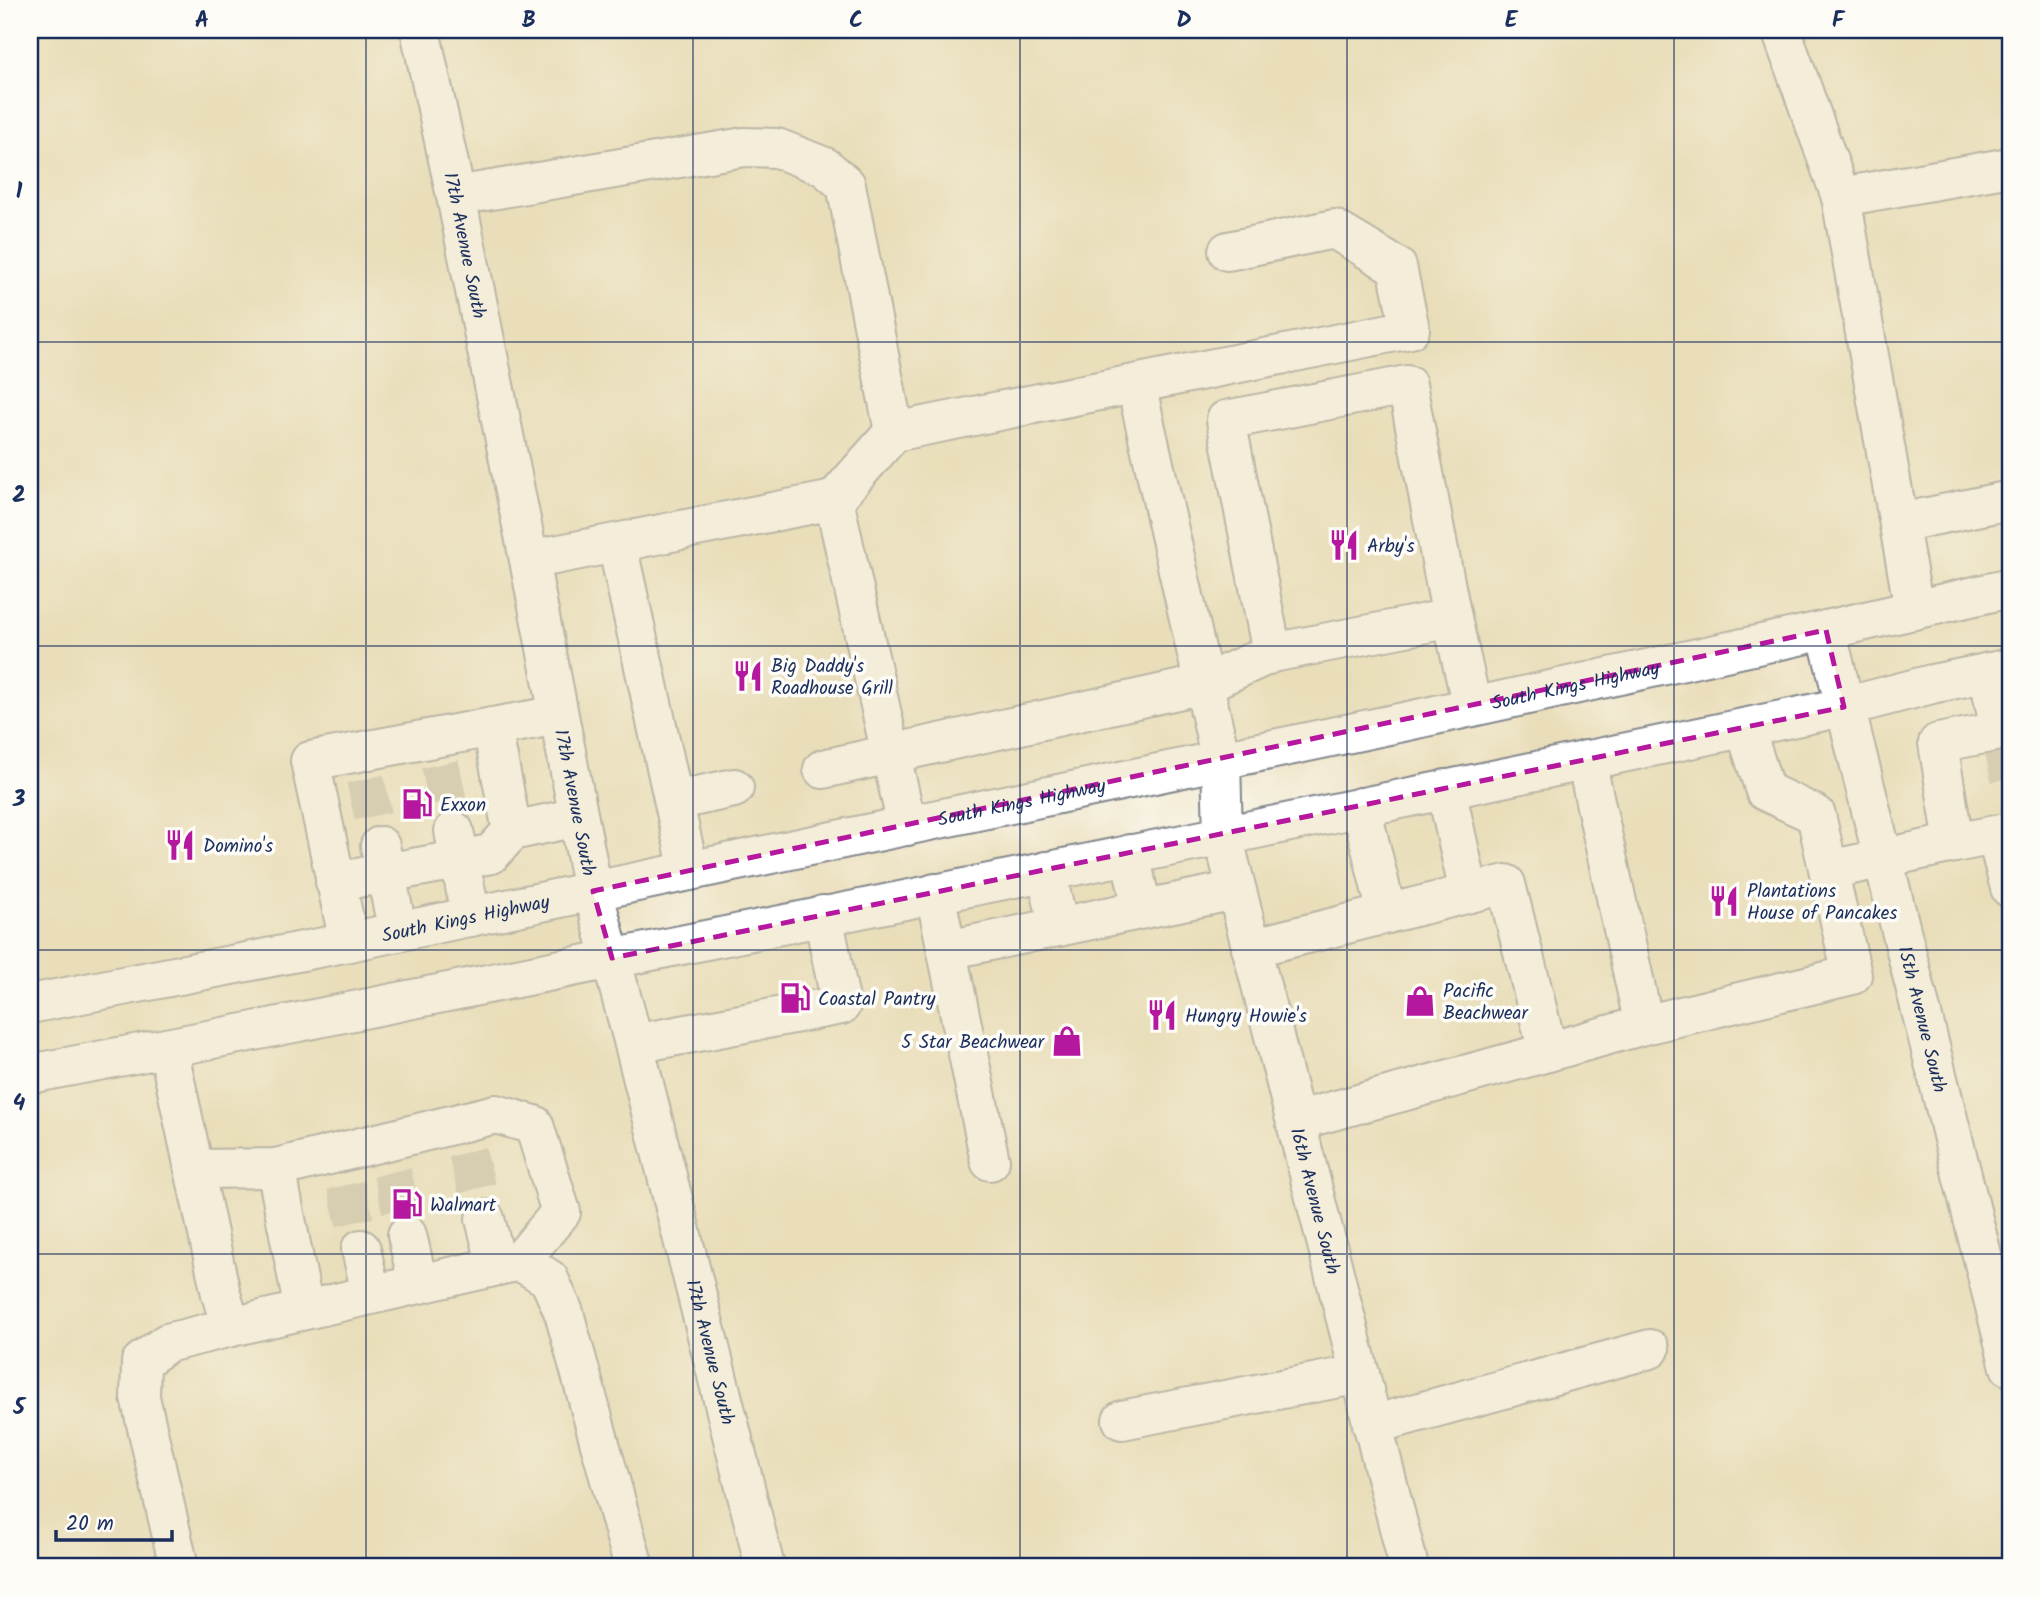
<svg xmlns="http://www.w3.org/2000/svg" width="2040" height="1597" viewBox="0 0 2040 1597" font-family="Kalam,sans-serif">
<defs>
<pattern id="forest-firs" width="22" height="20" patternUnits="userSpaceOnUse" patternTransform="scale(1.75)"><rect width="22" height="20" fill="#99b162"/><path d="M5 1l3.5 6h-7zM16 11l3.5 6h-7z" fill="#7c9054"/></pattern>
</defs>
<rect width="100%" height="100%" fill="#fdfcf7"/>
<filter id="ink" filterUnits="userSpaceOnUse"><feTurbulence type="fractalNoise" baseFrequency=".0143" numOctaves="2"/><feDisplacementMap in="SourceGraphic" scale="14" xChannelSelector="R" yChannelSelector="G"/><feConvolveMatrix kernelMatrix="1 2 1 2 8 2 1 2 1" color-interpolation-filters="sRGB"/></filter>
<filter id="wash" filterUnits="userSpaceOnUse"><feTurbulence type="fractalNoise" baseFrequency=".00686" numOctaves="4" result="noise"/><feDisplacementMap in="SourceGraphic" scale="28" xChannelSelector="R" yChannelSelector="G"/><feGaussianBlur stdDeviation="1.57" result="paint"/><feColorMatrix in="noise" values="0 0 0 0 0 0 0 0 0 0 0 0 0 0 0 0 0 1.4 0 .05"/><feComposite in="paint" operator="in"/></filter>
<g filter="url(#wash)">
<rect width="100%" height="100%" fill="#eadeba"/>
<polygon fill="url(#forest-firs)" stroke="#5a7060" stroke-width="2" points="524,30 604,30 526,38"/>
</g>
<g filter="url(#ink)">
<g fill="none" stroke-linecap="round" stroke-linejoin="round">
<g stroke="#c1bba8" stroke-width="38" stroke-dasharray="38 19" stroke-linecap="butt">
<polyline points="2002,743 2010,778"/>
<polyline points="440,764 454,831"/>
<polyline points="365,779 380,846"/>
<polyline points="467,1152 485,1219"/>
<polyline points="392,1172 407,1235"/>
<polyline points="346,1185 361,1249"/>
</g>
<defs>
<g id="minor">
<path id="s1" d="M 420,30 L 456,196 L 529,560 L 593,891 L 634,1044 L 765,1567"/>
<polyline points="1781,30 1841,197"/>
<polyline points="456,196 744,147 777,148 825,167 846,185 894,432 834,500"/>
<path id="s2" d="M 1136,384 L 1221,760 L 1223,836 L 1409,1567"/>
<polyline points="894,432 1410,329 1397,267 1334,229 1228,251"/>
<polyline points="1899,523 2010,500"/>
<polyline points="617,544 689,871"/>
<polyline points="529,560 834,500 907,826"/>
<polyline points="1914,610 1841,197 2010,167"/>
<polyline points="1452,618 1472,707"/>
<path id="s3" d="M 1826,630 L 2010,1367"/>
<polyline points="492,727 512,831 578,817"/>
<polyline points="1586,760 1644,1025 1852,975 1816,815 1765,791 1745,728"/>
<polyline points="823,769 1204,684 1272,653 1452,618 1407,385 1226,420 1272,653"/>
<polyline points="1446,789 1469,893"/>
<polyline points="674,801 734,788"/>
<polyline points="1361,807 1387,914"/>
<polyline points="454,831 471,917"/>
<polyline points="1996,835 2010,888"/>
<polyline points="1954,843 2010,832"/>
<polyline points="380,846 398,932"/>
<polyline points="1130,854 1142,909"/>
<polyline points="1829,870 1954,843 1938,743 2000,731 1988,672"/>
<polyline points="1046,871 1059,927"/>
<polyline points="335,882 491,854 512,831"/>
<polyline points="935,893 990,1161"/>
<polyline points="349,942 310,761 558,715"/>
<polyline points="1251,948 1506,884 1548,1052 1296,1121"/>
<polyline points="947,950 1236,890"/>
<polyline points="634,1044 841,1005 823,915"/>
<polyline points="168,1048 221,1294 231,1327 167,1343 141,1362 140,1397 179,1567"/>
<polyline points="1548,1052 1644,1025"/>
<polyline points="276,1168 304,1310"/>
<polyline points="194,1169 276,1168 496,1114 534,1125 561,1212 520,1261"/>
<polyline points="485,1219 497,1266"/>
<polyline points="407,1235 418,1283"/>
<polyline points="361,1249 371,1294"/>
<polyline points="231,1327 520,1261 549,1279 564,1313 634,1567"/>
<polyline points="1122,1420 1360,1374"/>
<polyline points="1372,1425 1650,1349"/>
</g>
<g id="major">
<path id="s4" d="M 30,1004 L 349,942 L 1408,721 L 1826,630 L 2010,588"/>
<polyline points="30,1074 244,1033 1223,836 1844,707 1932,684 2010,668"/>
</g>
</defs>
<use href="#minor" stroke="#82868c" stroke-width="42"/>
<use href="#major" stroke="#82868c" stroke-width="42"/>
<use href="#minor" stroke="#fff" stroke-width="38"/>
<use href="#major" stroke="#fff" stroke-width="38"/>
</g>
</g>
<path d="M0 0H2040V1597H0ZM 1826,630 L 1844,707 L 612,958 L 593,891 Z" fill="#eadeba" fill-opacity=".55" fill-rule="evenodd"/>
<path fill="none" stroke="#b5179e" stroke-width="5" stroke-dasharray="14 9" stroke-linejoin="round" d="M 1826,630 L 1844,707 L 612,958 L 593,891 Z"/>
<path fill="none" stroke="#1b2f5e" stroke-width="2" stroke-opacity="0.55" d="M 366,30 L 366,1567M 693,30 L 693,1567M 1020,30 L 1020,1567M 1347,30 L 1347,1567M 1674,30 L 1674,1567M 30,342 L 2010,342M 30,646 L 2010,646M 30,950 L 2010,950M 30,1254 L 2010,1254"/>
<defs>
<symbol id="restaurant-bare" viewBox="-9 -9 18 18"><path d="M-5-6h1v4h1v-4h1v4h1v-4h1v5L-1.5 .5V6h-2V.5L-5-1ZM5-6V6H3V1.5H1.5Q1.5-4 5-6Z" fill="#b5179e" stroke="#fdfcf7" stroke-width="2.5" paint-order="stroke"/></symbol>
<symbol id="fuel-bare" viewBox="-9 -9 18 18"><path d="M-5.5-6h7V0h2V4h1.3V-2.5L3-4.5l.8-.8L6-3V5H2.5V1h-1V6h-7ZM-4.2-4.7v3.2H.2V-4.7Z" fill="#b5179e" stroke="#fdfcf7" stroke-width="2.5" paint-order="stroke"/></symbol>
<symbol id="shop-bare" viewBox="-9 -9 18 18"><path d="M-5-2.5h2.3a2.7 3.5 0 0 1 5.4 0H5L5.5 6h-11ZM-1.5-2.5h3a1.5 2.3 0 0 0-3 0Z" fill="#b5179e" stroke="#fdfcf7" stroke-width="2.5" paint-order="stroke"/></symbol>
</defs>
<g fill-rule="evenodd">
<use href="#restaurant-bare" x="1322" y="523" width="44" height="44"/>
<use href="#restaurant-bare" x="726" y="654" width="44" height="44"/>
<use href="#fuel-bare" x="395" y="782" width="44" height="44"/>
<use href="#restaurant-bare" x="158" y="823" width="44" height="44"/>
<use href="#restaurant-bare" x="1702" y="879" width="44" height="44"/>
<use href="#fuel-bare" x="773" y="976" width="44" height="44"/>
<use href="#shop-bare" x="1398" y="979" width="44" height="44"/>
<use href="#restaurant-bare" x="1140" y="993" width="44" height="44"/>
<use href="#shop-bare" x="1045" y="1019" width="44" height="44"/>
<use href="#fuel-bare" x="385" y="1182" width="44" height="44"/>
</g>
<g text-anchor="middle" stroke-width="7" stroke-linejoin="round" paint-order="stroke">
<g font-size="19" fill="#1b2f5e" stroke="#fdfcf7">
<text dy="7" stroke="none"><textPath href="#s1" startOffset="220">17th Avenue South</textPath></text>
<text dy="7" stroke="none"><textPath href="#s4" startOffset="1578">South Kings Highway</textPath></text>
<text dy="7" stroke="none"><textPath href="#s1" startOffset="788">17th Avenue South</textPath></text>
<text dy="7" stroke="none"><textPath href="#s4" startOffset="1012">South Kings Highway</textPath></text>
<text dy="7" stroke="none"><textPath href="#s4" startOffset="444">South Kings Highway</textPath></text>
<text dy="7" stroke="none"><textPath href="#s3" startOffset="401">15th Avenue South</textPath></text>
<text dy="7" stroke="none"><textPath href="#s2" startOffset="838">16th Avenue South</textPath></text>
<text dy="7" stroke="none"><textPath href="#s1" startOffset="1354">17th Avenue South</textPath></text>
</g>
<g font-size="19" fill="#1b2f5e" stroke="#fdfcf7" text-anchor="start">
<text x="1367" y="552">Arby's</text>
<text x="771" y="672">Big Daddy's<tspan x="771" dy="22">Roadhouse Grill</tspan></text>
<text x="440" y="811">Exxon</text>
<text x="203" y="852">Domino's</text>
<text x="1747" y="897">Plantations<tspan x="1747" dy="22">House of Pancakes</tspan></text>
<text x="1443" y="997">Pacific<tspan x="1443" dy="22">Beachwear</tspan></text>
<text x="818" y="1005">Coastal Pantry</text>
<text x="1185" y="1022">Hungry Howie's</text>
<text x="1044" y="1048" text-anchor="end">5 Star Beachwear</text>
<text x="430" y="1211">Walmart</text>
</g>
</g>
<rect width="2040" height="1597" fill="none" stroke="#fdfcf7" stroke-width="77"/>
<path d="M56 1530v10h116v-10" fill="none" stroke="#1b2f5e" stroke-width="3.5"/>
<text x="66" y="1530" font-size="21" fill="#1b2f5e" stroke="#fdfcf7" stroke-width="5" paint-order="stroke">20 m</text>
<rect x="38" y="38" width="1964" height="1520" fill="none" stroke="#1b2f5e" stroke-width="2.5"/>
<g font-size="23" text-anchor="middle" font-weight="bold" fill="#1b2f5e">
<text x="202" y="27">A</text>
<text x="529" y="27">B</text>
<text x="856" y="27">C</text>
<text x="1184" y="27">D</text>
<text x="1511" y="27">E</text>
<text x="1838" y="27">F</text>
<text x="19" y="198">1</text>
<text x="19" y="502">2</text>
<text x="19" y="806">3</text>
<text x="19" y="1110">4</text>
<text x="19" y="1414">5</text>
</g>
</svg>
